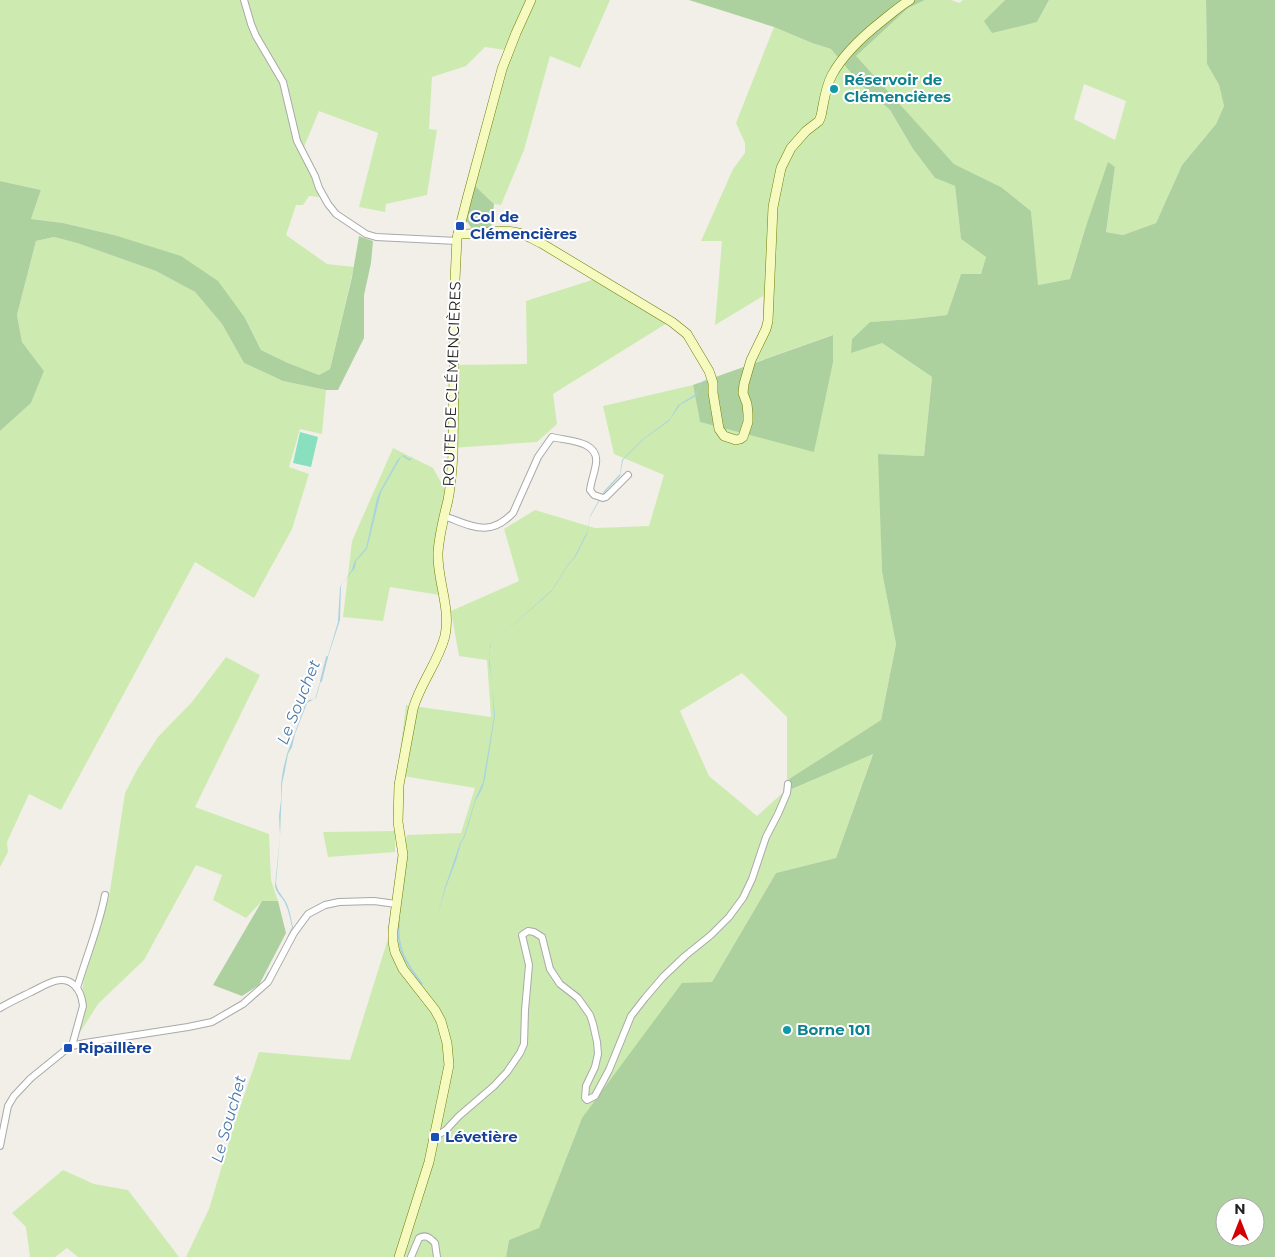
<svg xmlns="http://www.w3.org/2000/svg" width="1275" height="1257" viewBox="0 0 1275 1257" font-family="Montserrat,sans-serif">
<rect width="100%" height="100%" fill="#f2efe9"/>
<g fill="#cdebb0" fill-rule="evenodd">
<polygon points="0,0 610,0 580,68 550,56 524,150 501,205 494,204 475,186 505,50 485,47 466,66 432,77 429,129 437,130 427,195 386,204 385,212 359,207 378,133 319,111 301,154 321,197 309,196 303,205 296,205 286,235 327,264 354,267 330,369 319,375 288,363 261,350 245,318 114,235 63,223 31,219 41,190 0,181"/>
<path d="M 925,0 L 951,0 L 959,3 L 963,0 L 1005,0 L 985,21 L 1037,22 L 1049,0 L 1206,0 L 1207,64 L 1219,85 L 1224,106 L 1216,124 L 1182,165 L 1156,223 L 1123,235 L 1106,232 L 1115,167 L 1086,226 L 1070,279 L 1037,285 L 1031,211 L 1001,187 L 954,164 L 855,56 L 908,8 ZM 1084,84 L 1126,101 L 1115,140 L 1074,119 Z"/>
<path d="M 774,27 L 812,43 L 831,49 L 861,85 L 890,110 L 913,149 L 935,178 L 955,186 L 961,239 L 986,257 L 981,274 L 961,274 L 947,315 L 912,319 L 870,322 L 852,339 L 882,343 L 932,377 L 924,456 L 879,454 L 882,572 L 896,644 L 881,720 L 789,779 L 793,789 L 873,753 L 836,858 L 776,873 L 712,982 L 582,1118 L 539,1229 L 509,1240 L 506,1257 L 186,1257 L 209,1209 L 236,1119 L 259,1052 L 350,1060 L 387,942 L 407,835 L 461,833 L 475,788 L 397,775 L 406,705 L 491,717 L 487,660 L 459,656 L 451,611 L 519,581 L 504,529 L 535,510 L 595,528 L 649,526 L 664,475 L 614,454 L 603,406 L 693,385 L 700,422 L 814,451 L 832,335 L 751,364 L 763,328 L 763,296 L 715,325 L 722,241 L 701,241 L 733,169 L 745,153 L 745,143 L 736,123 ZM 742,673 L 787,717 L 787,789 L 757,816 L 709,776 L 680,711 Z"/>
<polygon points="54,237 77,243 156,271 195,292 222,324 244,363 283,381 326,390 322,434 300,429 289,467 309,474 292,529 254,598 195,562 61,810 29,794 7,842 8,852 0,867 0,431 31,403 44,371 22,342 17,315 36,241"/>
<polygon points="595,279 672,320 553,394 557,424 537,442 451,448 452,365 527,364 526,301"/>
<polygon points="393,448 433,468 447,493 442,514 440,595 390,587 383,621 343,617 352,541"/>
<polygon points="226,657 260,675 195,807 269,834 271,880 278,901 262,901 246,918 213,900 222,875 196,865 144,960 98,1004 74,1042 84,979 109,897 125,793 138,768 158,737 192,702"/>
<polygon points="395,831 395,852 328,857 323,832"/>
<polygon points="63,1170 94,1184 128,1190 179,1257 78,1257 67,1248 55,1257 30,1257 26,1227 12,1213"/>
</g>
<g fill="#add19e" fill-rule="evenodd">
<path d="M 689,0 L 925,0 L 908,8 L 856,56 L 954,164 L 1001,187 L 1031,211 L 1038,285 L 1070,279 L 1086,226 L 1108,162 L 1115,167 L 1106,232 L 1123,235 L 1156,223 L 1182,165 L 1216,124 L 1224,106 L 1219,85 L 1207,64 L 1206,0 L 1275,0 L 1275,1257 L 506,1257 L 509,1240 L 539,1228 L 582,1118 L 682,983 L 712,982 L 776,873 L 836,858 L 873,754 L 792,789 L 789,779 L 881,720 L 896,644 L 882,572 L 878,454 L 924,456 L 932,377 L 882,343 L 851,353 L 852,339 L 870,322 L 912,319 L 947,315 L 961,274 L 981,274 L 986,257 L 961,239 L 955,186 L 935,178 L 913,149 L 890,110 L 861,85 L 831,49 L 812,43 L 774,27 ZM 1225,1207 L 1255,1207 L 1255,1237 L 1225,1237 Z"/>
<polygon points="1005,0 1049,0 1037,22 992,33 984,21"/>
<polygon points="0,181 41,190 31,219 63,223 114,235 181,256 218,281 245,318 261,350 288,363 319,375 330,369 352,277 359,236 373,241 371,263 364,295 364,338 338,390 326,390 283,381 244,363 222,324 195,292 156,271 77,243 54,237 36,241 17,315 22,342 44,371 31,403 0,431"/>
<polygon points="475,186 494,204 491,230 475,233 465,219"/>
<polygon points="833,335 833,362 814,452 700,422 693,385"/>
<polygon points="262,901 278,901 286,933 259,985 242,996 213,985"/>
</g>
<polygon fill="#88e0be" points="300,432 318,437 311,467 293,463"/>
<g fill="#aad3df">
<polygon points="708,377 701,384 696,396 680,405 669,421 644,439 623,460 620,476 604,493 590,517 587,534 576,556 566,568 552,591 491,644 489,654 495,715 485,779 482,789 475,802 465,836 461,843 456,861 446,887 438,914 445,887 460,843 464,836 475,800 483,782 494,716 492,683 489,663 490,645 552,590 566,567 575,556 587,532 590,516 604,491 620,474 622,460 643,439 670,419 678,405 696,394 701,383"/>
<path d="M 403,455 L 410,459 L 413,456 L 410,461 L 402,456 L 401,457 L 381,492 L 367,549 L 356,561 L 355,568 L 341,585 L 340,620 L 326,663 L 316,698 L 307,703 L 295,734 L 292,747 L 288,754 L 285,770 L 282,784 L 280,837 L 276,883 C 277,891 282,895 286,902 C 290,910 291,919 293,927 L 269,976 L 262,986 L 278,958 L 292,927 C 290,919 289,911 285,903 C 282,897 276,893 275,886 L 280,836 L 279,816 L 281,800 L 281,784 L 283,770 L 287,754 L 305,705 L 309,700 L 315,699 L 338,622 L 340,587 L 352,570 L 354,562 L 366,548 L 377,498 L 380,491 L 398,459 Z"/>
</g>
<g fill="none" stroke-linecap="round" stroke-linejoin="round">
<g stroke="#aad3df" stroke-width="2">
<polyline points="321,681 327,657"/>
<path d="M 399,921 C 396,949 406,963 422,984"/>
<polyline points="264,982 269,973"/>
</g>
<defs>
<g id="street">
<polyline points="244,0 251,24 256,36 283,82 297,141 315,176 319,188 328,204 336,214 366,234 376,237 457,241"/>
<path d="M 444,516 C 472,526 489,538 513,513 L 538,457 L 552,437 C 566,441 599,440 596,463 C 595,472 591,481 590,490 L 594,495 L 603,498 L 606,497 L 628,475"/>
<path d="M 77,988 C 86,957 99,927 105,895"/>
<path d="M 0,1008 C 10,1002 21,997 31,992 C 44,986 61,973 74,985 C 80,990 82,997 83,1006 L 72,1046"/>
<polyline points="435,1137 446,1130 459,1116 494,1086 507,1072 520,1053 524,1044 525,1010 529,965 522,935 528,931 534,932 542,937 550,969 560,984 578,998 590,1015 593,1024 597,1042 598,1054 595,1067 586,1086 585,1098 587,1100 595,1096 609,1070 631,1016 645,998 663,977 685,956 711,935 729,917 743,898 752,879 766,837 778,814 787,793 788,784"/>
<polyline points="0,1146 8,1106 14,1096 31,1078 68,1048 72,1046 85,1043 188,1027 212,1022 243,1004 268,982 294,933 308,914 325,905 339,902 374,901 396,904"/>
<path d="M 411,1257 L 419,1238 C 426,1234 430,1238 435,1243 L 437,1257"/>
</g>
<g id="secondary">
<path d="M 458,234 C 478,235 500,228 519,233 C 527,235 534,240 541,243 L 672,322 L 687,334 L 709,371 L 713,383 L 713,393 L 719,429 L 724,436 L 736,440 L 740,439 L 743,437 L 748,422 L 748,414 L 747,404 L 743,393 L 744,384 L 751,360 L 766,329 L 768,321 L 773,207 L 781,168 L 791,148 L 806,131 L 819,121 L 821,116 C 824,102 825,88 832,75 C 844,53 863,36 882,21 C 892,13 900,6 910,0"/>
<path d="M 399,1257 L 429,1162 L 449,1065 L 447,1043 L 441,1021 L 435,1010 L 403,969 L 395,952 L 393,942 L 393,930 L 403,855 L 398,822 L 399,785 L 413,709 C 420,683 438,663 445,636 C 451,608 437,580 438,553 C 439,535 444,517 448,500 C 451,485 452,470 453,454 L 455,280 L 457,238 L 467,199 L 502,69 L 516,33 L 531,0"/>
</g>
</defs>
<use href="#street" stroke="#a9a9a9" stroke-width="8"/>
<use href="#secondary" stroke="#707d05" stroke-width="10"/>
<use href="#street" stroke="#fff" stroke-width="6"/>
<use href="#secondary" stroke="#f7fabf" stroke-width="9"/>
</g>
<g fill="#0f9aa8" stroke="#fff" stroke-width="2">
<circle cx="834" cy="89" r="5"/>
<circle cx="787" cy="1030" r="5"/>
</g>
<g fill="#1a4fb4" stroke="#fff" stroke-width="2">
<rect x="455" y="221" width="10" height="10" rx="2.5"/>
<rect x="63" y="1043" width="10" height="10" rx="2.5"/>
<rect x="430" y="1132" width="10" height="10" rx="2.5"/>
</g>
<g text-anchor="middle" stroke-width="4" stroke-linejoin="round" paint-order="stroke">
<g font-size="15" font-weight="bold" fill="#0d838f" stroke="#fff" text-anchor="start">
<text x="844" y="85">Réservoir de<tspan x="844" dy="17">Clémencières</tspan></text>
<text x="797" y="1035">Borne 101</text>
</g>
<g font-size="15" font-weight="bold" fill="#164399" stroke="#fff" text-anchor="start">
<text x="470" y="222">Col de<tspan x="470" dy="17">Clémencières</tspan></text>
<text x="78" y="1053">Ripaillère</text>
<text x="445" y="1142">Lévetière</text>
</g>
<g font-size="15" fill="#222" stroke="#fff">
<text transform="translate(452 384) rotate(-88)" y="5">ROUTE DE CLÉMENCIÈRES</text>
</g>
<g font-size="16" font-style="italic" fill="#4a7aab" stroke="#fff">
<text transform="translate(298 702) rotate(-68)" y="6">Le Souchet</text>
<text transform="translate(228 1119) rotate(-74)" y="6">Le Souchet</text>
</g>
</g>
<g transform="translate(1240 1222)"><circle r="24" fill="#ffffff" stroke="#a7a7a7"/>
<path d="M0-4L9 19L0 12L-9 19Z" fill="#d40000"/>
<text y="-8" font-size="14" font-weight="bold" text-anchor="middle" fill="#222222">N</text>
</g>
</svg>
